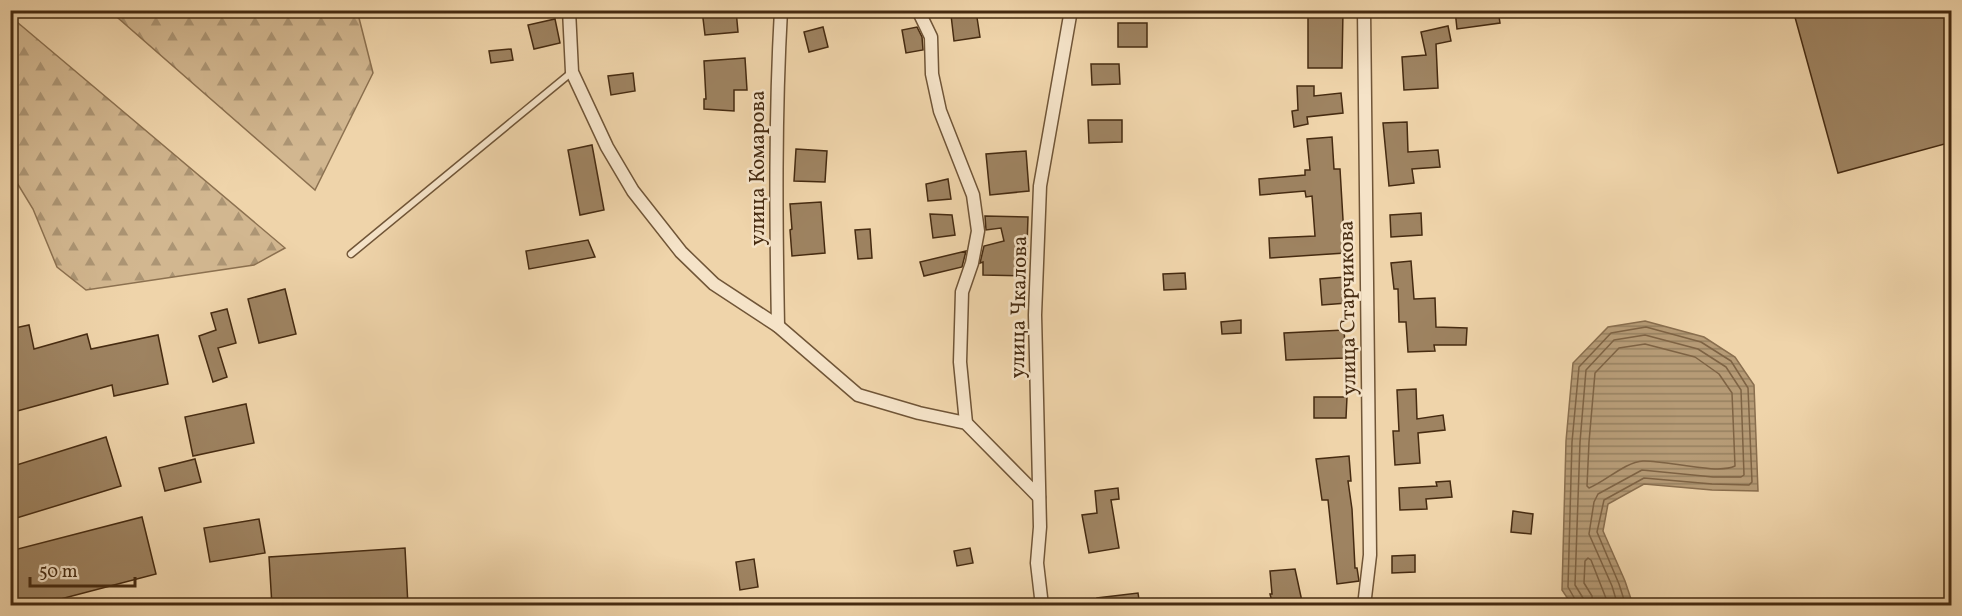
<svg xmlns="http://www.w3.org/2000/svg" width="1962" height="616" viewBox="0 0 1962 616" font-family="Vollkorn,serif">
<defs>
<pattern id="forest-firs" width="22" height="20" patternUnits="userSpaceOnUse" patternTransform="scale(1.5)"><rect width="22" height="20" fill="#d2b790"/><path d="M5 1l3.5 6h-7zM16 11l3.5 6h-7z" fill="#ac9574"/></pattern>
<pattern id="water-rules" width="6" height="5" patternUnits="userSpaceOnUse" patternTransform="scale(1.5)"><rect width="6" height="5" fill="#b69b76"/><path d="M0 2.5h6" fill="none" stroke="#967f5f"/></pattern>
</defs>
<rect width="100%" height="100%" fill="#efd4aa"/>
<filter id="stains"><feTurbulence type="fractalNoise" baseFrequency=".00333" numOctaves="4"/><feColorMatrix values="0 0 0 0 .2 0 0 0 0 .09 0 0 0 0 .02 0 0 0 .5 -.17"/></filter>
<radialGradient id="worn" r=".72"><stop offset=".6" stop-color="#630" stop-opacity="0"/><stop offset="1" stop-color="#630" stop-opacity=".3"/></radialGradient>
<g fill="url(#forest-firs)" stroke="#8c7150" stroke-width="1.5">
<polygon points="351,11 359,18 373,73 315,190 110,11"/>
<polygon points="17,22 285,248 254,265 86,290 57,267 33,209 11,173 10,36"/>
</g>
<polygon fill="url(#water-rules)" stroke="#896e4e" stroke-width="1.5" points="1645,321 1704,337 1735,357 1754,385 1758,491 1712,490 1644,484 1608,504 1603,531 1625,581 1633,605 1572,605 1562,590 1566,441 1573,363 1608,327"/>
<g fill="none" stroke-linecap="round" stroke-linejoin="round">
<g stroke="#7e6344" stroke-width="1.5">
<path d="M 1645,344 L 1695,357 L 1719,374 L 1732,393 L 1735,466 C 1718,475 1665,460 1643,461 C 1625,462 1605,482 1589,488 L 1587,486 L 1589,442 L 1595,373 L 1619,348 Z"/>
<polyline points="1576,606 1576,601 1568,587 1572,442 1579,367 1611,333 1646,327 1701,342 1731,361 1748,388 1752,482 1749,485 1712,484 1644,478 1604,500 1597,532 1619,584 1626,606"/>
<polyline points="1584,606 1583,598 1575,585 1580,442 1586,370 1614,340 1645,335 1698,349 1726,367 1741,390 1744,475 1741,477 1713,477 1642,470 1598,494 1594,502 1589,534 1612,586 1618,606"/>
<polyline points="1593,606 1592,596 1584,583 1585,561 1588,558 1591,560 1609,606"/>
</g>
</g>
<g fill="#9e8361" stroke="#462b11" stroke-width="1.5">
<polygon points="702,10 736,10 738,32 705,35"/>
<polygon points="1308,10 1343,10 1342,68 1308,68"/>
<polygon points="1455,10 1498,10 1500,23 1457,29"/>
<polygon points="1793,10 1952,10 1952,142 1838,173"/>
<polygon points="976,11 980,37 954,41 951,15"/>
<polygon points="555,19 560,43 534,49 528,25"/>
<rect x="1118" y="23" width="29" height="24"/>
<polygon points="1448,26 1451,41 1436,44 1438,88 1404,90 1402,57 1426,55 1421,32"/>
<polygon points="823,27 828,47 809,52 804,32"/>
<polygon points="917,27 922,37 923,50 906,53 902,30"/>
<polygon points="511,49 513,60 491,63 489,51"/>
<polygon points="745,58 747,90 734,90 734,111 704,109 704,99 706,99 704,61"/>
<polygon points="1091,64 1119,64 1120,84 1092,85"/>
<polygon points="633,73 635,91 611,95 608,76"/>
<polygon points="1297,86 1314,86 1314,96 1341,93 1343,113 1307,117 1308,124 1294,127 1292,111 1298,110"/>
<polygon points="1088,120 1122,120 1122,142 1089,143"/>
<polygon points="1407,122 1408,152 1438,150 1440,167 1412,169 1414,183 1389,186 1383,123"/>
<polygon points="1332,137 1334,169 1340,169 1345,253 1270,258 1269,238 1315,236 1312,196 1306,197 1305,191 1260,195 1259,179 1305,175 1305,170 1310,170 1307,139"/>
<polygon points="592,145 604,210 580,215 568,150"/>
<polygon points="796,149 827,151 825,182 794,181"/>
<polygon points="1026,151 1029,191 990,195 986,154"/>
<polygon points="948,179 951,199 928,201 926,184"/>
<polygon points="821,202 825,253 792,256 790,230 792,229 790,204"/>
<polygon points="1421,213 1422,235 1391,237 1390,215"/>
<polygon points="930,214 952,215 955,235 933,238"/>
<polygon points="985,216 1028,217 1026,276 983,275 983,262 980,263 984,246 1004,241 1001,228 986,230"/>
<polygon points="870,229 872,258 858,259 855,230"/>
<polygon points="588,240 595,257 529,269 526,251"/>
<polygon points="966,251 962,267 924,276 920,262"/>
<polygon points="1411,261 1414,299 1435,298 1436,327 1467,328 1466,345 1434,345 1435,351 1408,352 1406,322 1399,322 1398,289 1394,289 1391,263"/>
<polygon points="1185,273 1186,289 1164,290 1163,274"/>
<polygon points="1345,277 1347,303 1322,305 1320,279"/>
<polygon points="285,289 296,334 259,343 248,299"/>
<polygon points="227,309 236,343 218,348 227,377 213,382 199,336 216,330 211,313"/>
<polygon points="1241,320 1241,333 1222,334 1221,322"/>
<polygon points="29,325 34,349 87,334 91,349 158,335 168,384 114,396 112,385 10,413 10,329"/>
<polygon points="1344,330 1346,358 1286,360 1284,333"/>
<polygon points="1416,389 1417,419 1443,415 1445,430 1418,433 1420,463 1395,465 1393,431 1399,431 1397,390"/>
<polygon points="1314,397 1347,397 1346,418 1314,418"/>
<polygon points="246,404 254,443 193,456 185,417"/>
<polygon points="106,437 121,486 10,520 10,467"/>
<polygon points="1349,456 1351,481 1348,481 1352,509 1355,568 1357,568 1359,581 1337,584 1328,500 1322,500 1316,459"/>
<polygon points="195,459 201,482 165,491 159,468"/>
<polygon points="1450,481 1452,497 1426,499 1427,509 1400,510 1399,488 1437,486 1436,482"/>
<polygon points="1118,488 1119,499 1111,500 1119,548 1089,553 1082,515 1097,513 1095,491"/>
<polygon points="1513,511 1533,514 1531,534 1511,532"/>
<polygon points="142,517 156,574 34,606 10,606 10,551"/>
<polygon points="259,519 265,553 210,562 204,528"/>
<polygon points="405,548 408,606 272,606 269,557"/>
<polygon points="970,548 973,563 957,566 954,551"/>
<polygon points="1415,555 1415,572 1392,573 1392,556"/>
<polygon points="754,559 758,587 740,590 736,562"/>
<polygon points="1295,569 1303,606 1273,606 1270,594 1272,594 1270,571"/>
<polygon points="1138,593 1140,606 1098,606 1097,598"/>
</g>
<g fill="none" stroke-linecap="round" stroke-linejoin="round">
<defs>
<polyline id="lane" points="351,254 572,72"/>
<g id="street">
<polyline points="569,10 572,72 607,147 633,191 681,252 714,284 778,326 858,395 919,413 966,423 1039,497"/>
<polyline points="918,10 931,37 932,74 940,111 973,195 978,231 972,263 962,292 960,362 966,423"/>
<path d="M 778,326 C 776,221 775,116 781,10"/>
<polyline points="1042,606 1037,563 1040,527 1035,315 1040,186 1071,10"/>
<polyline points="1364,606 1370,555 1364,10"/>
</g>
</defs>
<use href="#lane" stroke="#705537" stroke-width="9"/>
<use href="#street" stroke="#705537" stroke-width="15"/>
<use href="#lane" stroke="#f5e3c8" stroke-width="6"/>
<use href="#street" stroke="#f5e3c8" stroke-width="12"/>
</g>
<g text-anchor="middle" stroke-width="5" stroke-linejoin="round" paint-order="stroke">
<g font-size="21" fill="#462b11" stroke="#f5e3c8">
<text transform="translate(757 168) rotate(-90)" y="7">улица Комарова</text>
<text transform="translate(1018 307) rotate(-89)" y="7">улица Чкалова</text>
<text transform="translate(1347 308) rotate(-91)" y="7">улица Старчикова</text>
</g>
</g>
<rect width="1962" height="616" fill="none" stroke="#efd4aa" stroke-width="36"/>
<rect x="12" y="12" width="1938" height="592" fill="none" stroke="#462b11" stroke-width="3"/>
<rect x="18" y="18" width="1926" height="580" fill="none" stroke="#462b11" stroke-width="1.5"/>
<path d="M30 577v9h105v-9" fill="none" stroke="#462b11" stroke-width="3"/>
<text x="39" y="577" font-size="18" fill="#462b11" stroke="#f5e3c8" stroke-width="4.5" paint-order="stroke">50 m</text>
<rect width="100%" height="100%" filter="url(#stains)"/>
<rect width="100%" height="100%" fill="url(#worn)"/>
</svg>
